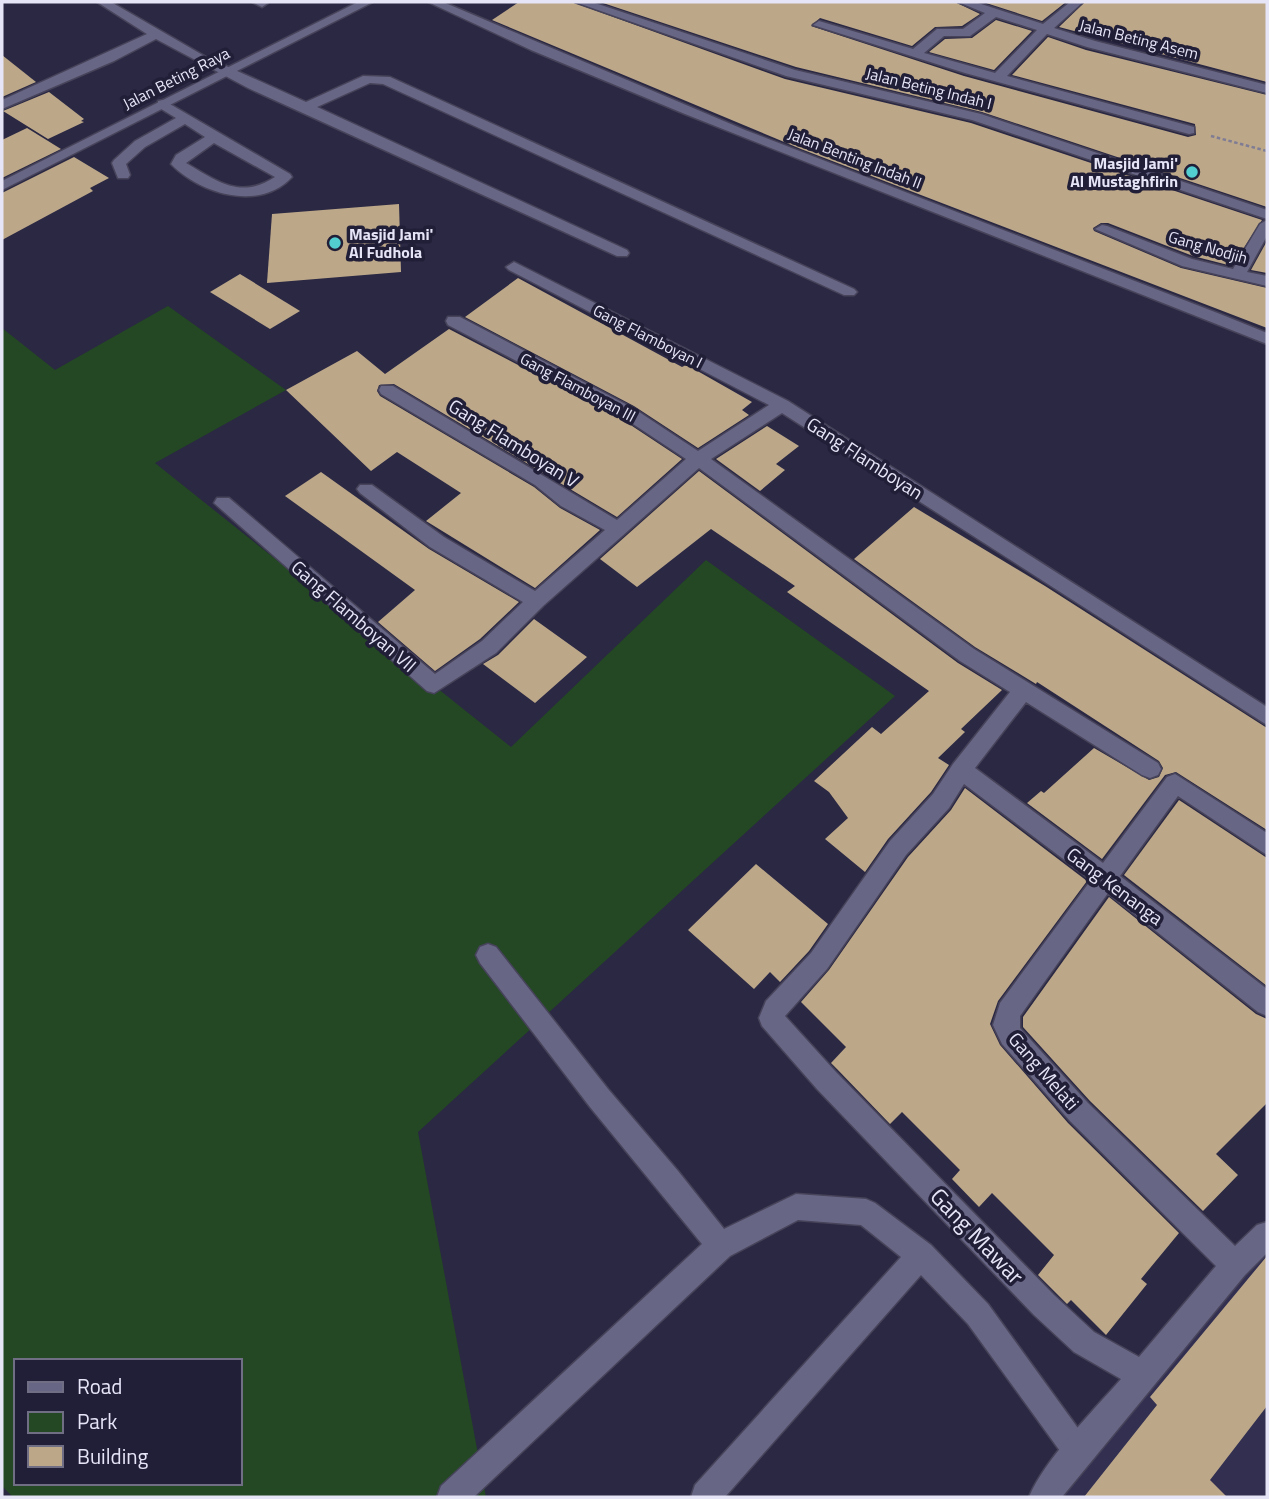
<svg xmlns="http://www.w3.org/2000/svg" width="1269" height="1499" viewBox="0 0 1269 1499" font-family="'Titillium Web',sans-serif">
<rect width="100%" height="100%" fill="#2b2843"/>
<polygon fill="#322f50" points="1263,1224 1267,1227 1267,1497 1057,1497"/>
<path fill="#234823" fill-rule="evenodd" d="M 168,306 L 286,390 L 155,463 L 511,747 L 706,560 L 895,696 L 418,1132 L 486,1497 L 13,1497 L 2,1486 L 2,328 L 55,370 ZM 16,1361 L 240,1361 L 240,1483 L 16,1483 Z"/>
<g fill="#bca889">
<polygon points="519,2 572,2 785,79 971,123 1262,220 1232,266 1193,256 1108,223 1101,223 1093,228 1094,231 1181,268 1267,288 1267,328 801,149 492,20"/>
<polygon points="600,2 955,2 980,14 962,26 935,27 912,46 820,18 811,26 964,76 1188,137 1196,135 1195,124 1012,75 1048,37 1086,50 1267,95 1267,207 982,112 796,67"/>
<polygon points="983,2 1066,2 1042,21"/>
<polygon points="1085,2 1267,2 1267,82 1059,27"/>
<polygon points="996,20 1032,31 994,70 929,52 945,39 972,38"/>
<polygon points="2,55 36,82 2,97"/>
<polygon points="49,92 84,119 81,121 84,122 48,139 3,111"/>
<polygon points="27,128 61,149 2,178 2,140"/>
<polygon points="74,157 109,178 90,188 93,191 2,240 2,193"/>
<polygon points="399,204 401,272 267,283 272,214"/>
<polygon points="1267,241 1267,273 1251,270"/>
<polygon points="240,274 300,311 270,329 210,292"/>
<polygon points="518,278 682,367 686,365 701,373 752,402 742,410 749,415 698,448 634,406 465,317"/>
<polygon points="449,329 620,418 682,459 617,517 394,384 379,385 377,391 380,396 534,487 560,508 600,530 535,588 426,521 461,493 397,452 371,471 286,390 357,351 385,374"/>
<polygon points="767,426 799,446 776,464 785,470 760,491 716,459"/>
<polygon points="699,471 958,663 1002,690 961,729 965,732 938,758 949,765 931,792 888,839 865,872 825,839 848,818 829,792 814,781 872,727 881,734 929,691 787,592 795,586 711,529 637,587 600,559"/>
<polygon points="321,472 429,549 519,602 480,639 435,671 378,622 415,590 285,496"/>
<polygon points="914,507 1045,586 1267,728 1267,830 1176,772 1165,775 1102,859 1027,803 1041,791 1044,793 1094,748 1149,780 1159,777 1163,768 1159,761 1037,682 1036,684 975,647 854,559"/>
<polygon points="534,619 587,657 535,703 483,664 498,655"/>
<polygon points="965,788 1087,881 998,1001 990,1024 1000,1045 1068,1123 1179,1233 1141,1279 1147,1284 1106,1335 1071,1300 1067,1304 1038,1275 1054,1255 992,1193 979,1207 952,1179 960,1170 902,1112 890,1124 837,1069 831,1063 846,1047 801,1002 829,970 908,857 951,810"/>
<polygon points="1179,800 1267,858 1267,986 1124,875"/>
<polygon points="756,864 828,924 809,951 780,982 770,972 754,989 688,930"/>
<polygon points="1109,897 1256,1014 1267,1019 1267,1103 1216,1154 1238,1175 1203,1211 1090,1101 1023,1027 1023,1017"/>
<polygon points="1267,1256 1267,1406 1210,1480 1227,1497 1084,1497 1157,1405 1150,1397"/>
</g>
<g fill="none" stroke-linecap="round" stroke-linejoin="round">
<defs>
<g id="service">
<polygon points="97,2 111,2 206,57 306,102 363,76 390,77 854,289 857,292 854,295 844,295 383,84 370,83 317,107 627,250 629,253 627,256 617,256 248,88 156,39 114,61 2,109 2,100 147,34"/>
<polygon points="252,2 267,2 268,3 262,7"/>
<path d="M 163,100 L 290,174 L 292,177 C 260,212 200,194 171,164 L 176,155 L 205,137 L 185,124 L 145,147 L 126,164 L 130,175 L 128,178 L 118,178 L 112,163 L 114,160 L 135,141 L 176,118 L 158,107 L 158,101 ZM 214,143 L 275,177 C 240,200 217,181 186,163 Z"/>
<polygon points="488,944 496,947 608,1089 678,1171 724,1229 796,1194 866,1199 875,1203 931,1245 988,1304 1088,1442 1093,1452 1088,1462 1078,1467 1068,1462 968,1324 921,1275 725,1497 691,1497 695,1485 901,1257 861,1225 798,1220 730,1256 474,1497 437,1497 441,1486 702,1244 590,1107 480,963 476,955 480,947"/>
</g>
<g id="minor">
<polygon points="358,2 373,2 2,190 2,181"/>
<polygon points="428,2 443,2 745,130 1220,314 1267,333 1267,344 685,114 531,50"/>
<polygon points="575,2 592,2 795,70 981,114 1267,210 1267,219 972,120 786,76"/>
<path d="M 958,2 L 975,2 L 1043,24 L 1070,2 L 1083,2 L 1054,28 L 1095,41 L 1267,85 L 1267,93 L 1087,47 L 1047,34 L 1007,76 L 1194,127 L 1194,133 L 1189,134 L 965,73 L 813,25 L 819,21 L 913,49 L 937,29 L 963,29 L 985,13 ZM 996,17 L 1037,30 L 995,73 L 924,53 L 944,36 L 970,36 Z"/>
<polygon points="1267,220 1267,236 1247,272 1267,276 1267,286 1182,266 1095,229 1102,225 1107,226 1192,259 1233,269 1260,224"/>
<path d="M 514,262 L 788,401 L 1267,707 L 1267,725 L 782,413 L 711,459 L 974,649 L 1158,763 L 1161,769 L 1158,775 L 1150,778 L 1142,775 L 1026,702 L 975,768 L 1103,863 L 1167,777 L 1175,774 L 1267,833 L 1267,855 L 1178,796 L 1120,876 L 1267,989 L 1267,1016 L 1258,1012 L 1108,893 L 1020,1016 L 1020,1028 L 1088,1103 L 1235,1246 L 1257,1225 L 1267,1222 L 1267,1253 L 1245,1275 L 1062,1497 L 1029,1497 C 1045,1459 1093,1411 1121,1379 L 1074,1352 L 1034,1315 L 817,1089 L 762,1026 L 759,1018 L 766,1001 L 811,953 L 890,841 L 933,794 L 953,764 L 1010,692 L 960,661 L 699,468 L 543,606 L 496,653 L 434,693 L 427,691 L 214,503 L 217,498 L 229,498 L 435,674 L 482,641 L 523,602 L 430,547 L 360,493 L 357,489 L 360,485 L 372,485 L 444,537 L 535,591 L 605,530 L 561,506 L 535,485 L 381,394 L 379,390 L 381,386 L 393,386 L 617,520 L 686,459 L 621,416 L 448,325 L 446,321 L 448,317 L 460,317 L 633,408 L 698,451 L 769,405 L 509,270 L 506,267 ZM 964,784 L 1091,880 L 1000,1003 L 993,1025 L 1002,1044 L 1070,1121 L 1216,1266 L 1139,1357 L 1094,1332 L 1054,1295 L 835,1071 L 785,1016 L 827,969 L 906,855 L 949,808 Z"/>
</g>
</defs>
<use href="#service" stroke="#46435a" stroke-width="3"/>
<use href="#minor" stroke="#46435a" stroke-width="3"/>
<polyline stroke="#7f7c93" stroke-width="2.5" stroke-dasharray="3.5 2.5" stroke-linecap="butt" points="1211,136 1267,151"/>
<use href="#service" fill="#686685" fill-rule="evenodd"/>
<use href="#minor" fill="#686685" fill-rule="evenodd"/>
</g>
<g fill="#52cdd0" stroke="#211e38" stroke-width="2.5">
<circle cx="1192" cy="172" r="7"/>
<circle cx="335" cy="243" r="7"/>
</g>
<g text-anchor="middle" stroke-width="7" stroke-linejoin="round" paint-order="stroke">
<g font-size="16" fill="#e6e5f7" stroke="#211e38">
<text transform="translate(1139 39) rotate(14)" y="6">Jalan Beting Asem</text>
<text transform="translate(176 78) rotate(-27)" y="6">Jalan Beting Raya</text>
<text transform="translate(929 88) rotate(14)" y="6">Jalan Beting Indah I</text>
<text transform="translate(855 158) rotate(21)" y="6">Jalan Benting Indah II</text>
<text transform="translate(1208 247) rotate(16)" y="6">Gang Nodjih</text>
<text transform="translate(648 336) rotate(27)" y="6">Gang Flamboyan I</text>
<text transform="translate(578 387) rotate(28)" y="6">Gang Flamboyan III</text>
</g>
<g font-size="16" font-weight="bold" fill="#e6e5f7" stroke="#211e38" text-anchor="end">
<text x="1178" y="169">Masjid Jami'<tspan x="1178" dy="18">Al Mustaghfirin</tspan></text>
<text x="349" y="240" text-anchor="start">Masjid Jami'<tspan x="349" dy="18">Al Fudhola</tspan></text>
</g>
<g font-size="19" fill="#e6e5f7" stroke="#211e38">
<text transform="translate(514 443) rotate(32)" y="7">Gang Flamboyan V</text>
<text transform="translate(865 458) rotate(33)" y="7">Gang Flamboyan</text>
<text transform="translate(354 616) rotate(41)" y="7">Gang Flamboyan VII</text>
<text transform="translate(1115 886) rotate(37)" y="7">Gang Kenanga</text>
<text transform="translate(1044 1071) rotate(49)" y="7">Gang Melati</text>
</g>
<g font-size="23" fill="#e6e5f7" stroke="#211e38">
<text transform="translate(977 1236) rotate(46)" y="8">Gang Mawar</text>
</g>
</g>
<rect width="1269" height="1499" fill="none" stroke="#e6e5f7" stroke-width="7"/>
<rect x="14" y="1359" width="228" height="126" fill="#211e38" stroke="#706e84" stroke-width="2"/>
<rect x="28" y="1382" width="35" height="10" fill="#686685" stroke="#706e84" stroke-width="2"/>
<text x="77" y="1394" font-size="21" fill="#e6e5f7">Road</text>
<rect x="28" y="1412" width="35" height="21" fill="#234823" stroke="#706e84" stroke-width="2"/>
<text x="77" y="1429" font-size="21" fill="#e6e5f7">Park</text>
<rect x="28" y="1446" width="35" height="21" fill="#bca889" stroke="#706e84" stroke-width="2"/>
<text x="77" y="1464" font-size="21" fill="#e6e5f7">Building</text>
</svg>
